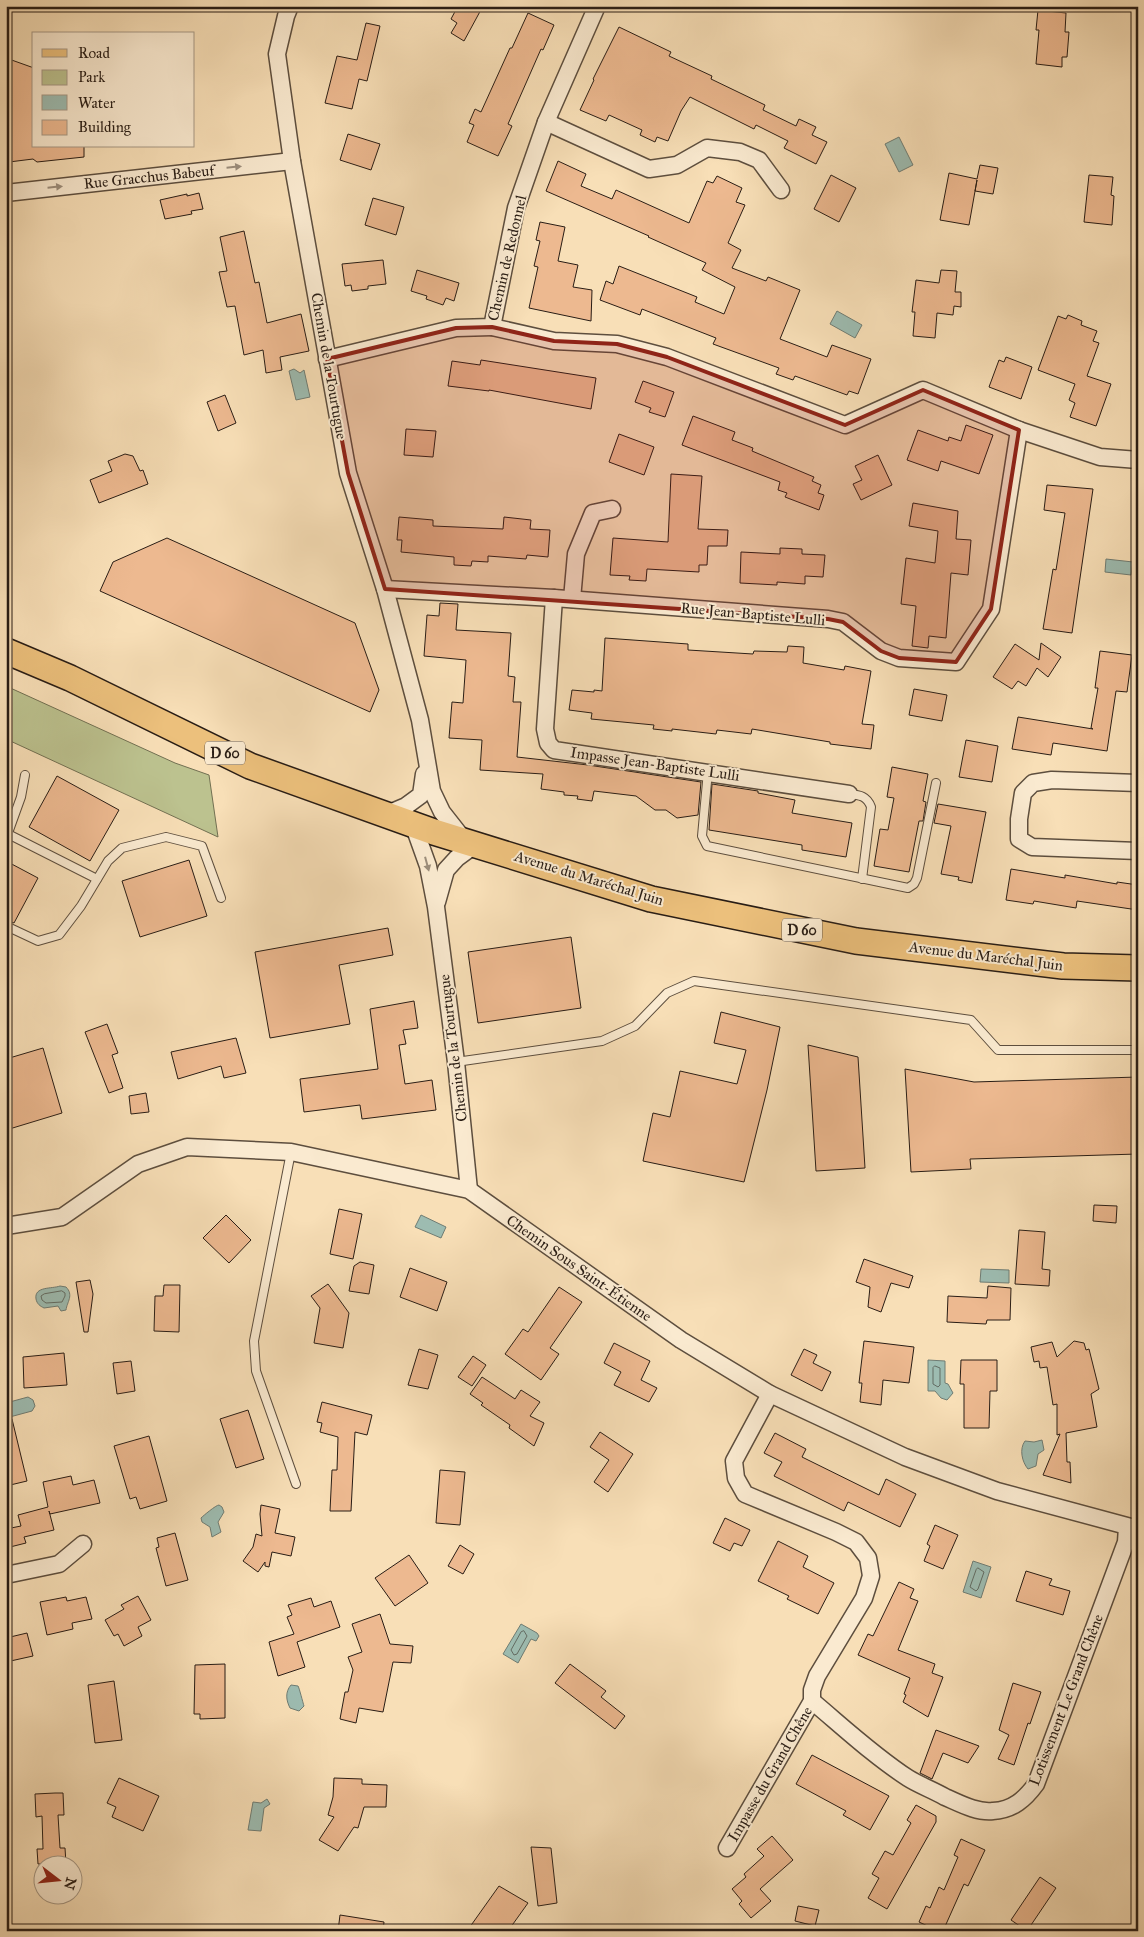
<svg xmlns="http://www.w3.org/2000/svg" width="1144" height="1937" viewBox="0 0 1144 1937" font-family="'IM FELL Great Primer',serif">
<rect width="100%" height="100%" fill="#f8dfb7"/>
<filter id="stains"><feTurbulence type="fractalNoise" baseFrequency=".004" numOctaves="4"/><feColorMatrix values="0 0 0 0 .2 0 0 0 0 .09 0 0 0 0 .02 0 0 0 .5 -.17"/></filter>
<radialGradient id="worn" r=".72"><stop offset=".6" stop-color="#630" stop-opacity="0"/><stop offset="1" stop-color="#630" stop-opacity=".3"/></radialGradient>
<polygon fill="#bcc28f" stroke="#727052" points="6,686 175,763 209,775 218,837 6,739"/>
<g fill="#9dbcb1" stroke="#6f7c73">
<polygon points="899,137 913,165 899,172 885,144"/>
<polygon points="837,311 862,325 855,338 830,324"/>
<polygon points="294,369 300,373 304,370 310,397 296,400 289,371"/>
<polygon points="1106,559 1133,562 1131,575 1105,572"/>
<polygon points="421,1215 446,1227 441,1238 415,1227"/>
<polygon points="981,1269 1009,1270 1009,1283 980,1282"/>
<path d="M 60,1286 L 66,1287 C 74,1295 67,1302 66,1310 L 61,1311 L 58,1306 L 44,1308 C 40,1306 37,1304 36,1299 C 34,1286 52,1289 60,1286 Z"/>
<polygon points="928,1360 945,1361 945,1383 948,1384 953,1393 947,1400 941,1398 935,1391 928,1391"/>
<polygon points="28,1397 33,1400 35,1406 32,1411 6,1418 6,1403"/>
<path d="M 1042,1440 L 1044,1450 L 1038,1454 L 1036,1466 L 1028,1469 C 1022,1462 1019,1449 1025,1441 L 1034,1442 Z"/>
<path d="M 219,1505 L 222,1507 L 224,1512 L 218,1522 L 221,1532 L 212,1537 L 210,1527 L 202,1522 L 201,1518 C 203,1516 216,1505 219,1505 Z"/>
<polygon points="973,1561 991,1567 981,1598 963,1592"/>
<polygon points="521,1624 537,1633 539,1636 536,1641 531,1639 518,1663 503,1654"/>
<path d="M 291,1685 L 298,1686 C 299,1687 303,1703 304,1706 L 299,1711 L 290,1708 C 286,1700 285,1692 291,1685 Z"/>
<polygon points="267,1799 270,1804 264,1808 261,1831 248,1830 253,1802 261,1803"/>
</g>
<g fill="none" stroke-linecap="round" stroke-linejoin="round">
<g stroke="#636c63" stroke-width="1">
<polygon points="62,1291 65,1293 65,1296 62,1302 46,1303 42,1300 41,1296 44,1294"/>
<polygon points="935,1366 940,1368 940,1385 938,1387 933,1384 933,1368"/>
<polygon points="978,1568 984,1572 978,1589 976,1591 970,1587 976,1570"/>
<polygon points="524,1631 527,1636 517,1654 514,1655 511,1650 521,1632"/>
</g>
</g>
<g fill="#edb990" stroke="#291d15">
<polygon points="458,6 483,6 464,41 451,33 457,23 451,19"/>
<polygon points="1038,10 1066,13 1065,32 1069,32 1067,57 1062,57 1062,67 1036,64 1039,30 1036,30"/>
<polygon points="528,13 554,25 543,50 541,49 508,124 512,126 498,156 467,142 474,125 469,123 475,109 481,112 510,48 512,48"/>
<polygon points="366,23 380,26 367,81 359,79 352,109 325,103 337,56 357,60"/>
<polygon points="619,27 671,52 669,56 712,76 711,79 765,105 763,110 796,126 799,119 816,127 812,135 827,142 816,164 784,148 788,141 756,125 754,129 690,97 681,111 668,141 657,137 655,142 640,135 642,130 609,115 606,121 580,110 594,80 593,79"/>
<polygon points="6,58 34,68 34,146 84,146 84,157 37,162 33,159 9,162 6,142"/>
<polygon points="348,134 380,144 371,170 340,160"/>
<polygon points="558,161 586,174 581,186 612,199 616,190 689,223 707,181 713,183 717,176 742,188 736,202 745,205 728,243 741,250 732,268 766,281 768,277 800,290 780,339 827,357 832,345 871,359 858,394 849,391 847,395 795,376 793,380 776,374 779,368 713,344 716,338 642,309 640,315 600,300 606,281 613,284 619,266 697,297 695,302 724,314 735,287 702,270 706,263 648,237 649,236 546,191"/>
<polygon points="980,165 998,168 993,194 975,191 977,180 969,225 940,220 949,173 977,179"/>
<polygon points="831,175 856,188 839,222 814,209"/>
<polygon points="1089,175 1113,177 1111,195 1114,196 1112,225 1084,222"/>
<polygon points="199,193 203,209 191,211 192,214 165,219 160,200 187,194 187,196"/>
<polygon points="373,198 404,207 396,235 365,225"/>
<polygon points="540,222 565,227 558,261 578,265 573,287 592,290 591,321 529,308 538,267 534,266 540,241 536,240"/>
<polygon points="244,231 255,283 259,282 267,323 301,314 309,351 280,357 282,370 266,373 263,350 244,355 235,306 227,307 219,272 227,271 220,237"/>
<polygon points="383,260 386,284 368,286 368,289 352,291 351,285 345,286 342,264"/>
<polygon points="417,270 459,283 454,301 446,298 443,305 426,299 427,296 411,291"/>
<polygon points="941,270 957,271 955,292 961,292 961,307 954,306 953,315 937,313 935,338 913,336 915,312 912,312 916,280 939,283"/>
<polygon points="1068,315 1082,321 1081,325 1097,331 1093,341 1099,343 1087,376 1111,384 1096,426 1070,417 1075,403 1069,400 1075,384 1038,370 1058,316 1066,319"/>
<polygon points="1006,357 1032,367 1021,399 989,387 999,360 1004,362"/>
<polygon points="481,360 596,378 591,409 489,390 489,391 448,386 452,361 480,365"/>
<polygon points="643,381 674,392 665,417 649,412 651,408 635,402"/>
<polygon points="225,395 236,423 218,431 207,402"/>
<polygon points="693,416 735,432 732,440 753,448 752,451 814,477 812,481 821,485 818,493 824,495 819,510 785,497 787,493 778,490 780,482 682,445"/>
<polygon points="966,425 993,435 979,474 941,461 938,471 907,460 918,430 948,441 949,437 961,441"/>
<polygon points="406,429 436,431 433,457 404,455"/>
<polygon points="619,434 654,447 644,475 609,462"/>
<polygon points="125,454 133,456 140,471 143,470 148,484 99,503 90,480 112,471 108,461"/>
<polygon points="878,455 892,485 861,500 853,484 862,480 855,466"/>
<polygon points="671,474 702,476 698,529 728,530 727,546 708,546 707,565 699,565 699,572 647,569 646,581 629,580 630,576 610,575 613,538 668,542"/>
<polygon points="1047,485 1093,489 1072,633 1043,629 1053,569 1056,570 1065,513 1044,510"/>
<polygon points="913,503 958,511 956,539 971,540 968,575 951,573 946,638 929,636 928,648 912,646 916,606 901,604 906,558 935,563 938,531 909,526"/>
<polygon points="399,517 433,520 433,526 503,529 504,517 531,520 530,529 550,530 548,557 527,555 526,559 488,556 488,562 472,561 471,566 454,565 454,557 401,552 402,540 397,540"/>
<polygon points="167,538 355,623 379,690 370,712 100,591 113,562"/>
<polygon points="780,548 802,549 802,554 825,555 823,577 805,576 805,584 777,582 777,585 740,583 741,552 780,554"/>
<polygon points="440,603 458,604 456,630 511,633 508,676 515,677 513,702 521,702 517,757 588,765 701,782 698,815 677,818 666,810 655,810 636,796 594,791 592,801 577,799 578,796 564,795 564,792 541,789 543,774 480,770 482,740 449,738 452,702 463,703 466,660 424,656 427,615 439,616"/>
<polygon points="605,638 688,644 688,650 753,654 754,651 787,652 788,646 804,647 803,663 844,670 845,666 871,671 862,724 874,725 871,749 830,744 830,742 752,729 751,734 717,730 716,734 672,729 672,731 653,729 654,725 591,719 592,713 569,710 572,690 594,692 594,690 602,691"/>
<polygon points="1041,643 1061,657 1048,677 1037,668 1026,686 1018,681 1012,689 993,677 1015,644 1039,660"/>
<polygon points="1100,651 1132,655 1127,692 1116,691 1107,751 1053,743 1051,755 1012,749 1018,717 1093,729 1091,728 1098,688 1095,688"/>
<polygon points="914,689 947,695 942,721 909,715"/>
<polygon points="966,740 998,746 992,782 959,777"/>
<polygon points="892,767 928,774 923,801 926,802 923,821 919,821 909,872 874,866 880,829 888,830 894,798 887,797"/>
<polygon points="57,776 119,810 90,861 29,827"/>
<polygon points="712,784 758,791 758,793 795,800 792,813 852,823 846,857 802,850 802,845 709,830"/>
<polygon points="938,804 986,812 972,883 958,880 959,877 941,874 951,826 934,823"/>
<polygon points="189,860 207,916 140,937 122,881"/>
<polygon points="6,861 38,878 14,923 6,920"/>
<polygon points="1011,869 1065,878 1065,875 1117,884 1117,882 1138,885 1138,910 1077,901 1076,908 1034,901 1033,904 1006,900"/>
<polygon points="388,928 393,955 339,965 350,1024 270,1038 255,952"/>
<polygon points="571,937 581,1008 478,1023 468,952"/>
<polygon points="414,1001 418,1028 403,1030 406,1044 399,1045 405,1084 432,1080 436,1110 362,1119 360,1105 304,1112 300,1079 378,1069 370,1009"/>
<polygon points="721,1012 780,1027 767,1090 744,1182 643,1161 653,1113 670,1117 680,1071 737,1084 746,1050 714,1043"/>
<polygon points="107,1024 118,1053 112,1055 123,1088 109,1093 85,1032"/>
<polygon points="236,1038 246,1073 224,1078 221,1066 178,1079 171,1052"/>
<polygon points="808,1045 858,1057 865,1168 816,1171"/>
<polygon points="43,1048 62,1113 6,1130 6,1059"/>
<polygon points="905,1069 974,1082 1138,1077 1138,1154 970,1159 971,1169 911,1172"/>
<polygon points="146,1093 149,1112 131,1114 129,1096"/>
<polygon points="1094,1205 1117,1206 1116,1223 1093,1221"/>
<polygon points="339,1209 362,1214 353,1259 330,1254"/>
<polygon points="226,1215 251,1240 229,1263 203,1238"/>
<polygon points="1019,1230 1045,1232 1042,1269 1050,1270 1049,1286 1015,1284"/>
<polygon points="864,1259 913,1276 909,1288 891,1283 881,1312 868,1307 870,1287 856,1282"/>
<polygon points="360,1262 374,1265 369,1294 349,1291 354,1266"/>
<polygon points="410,1268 447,1282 437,1311 400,1297"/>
<polygon points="90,1280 93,1294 88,1332 84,1332 76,1282"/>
<polygon points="328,1284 349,1313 343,1348 314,1343 320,1308 311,1296"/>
<polygon points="164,1285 180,1285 179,1332 154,1331 155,1296 163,1296"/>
<polygon points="988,1286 1011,1288 1010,1320 987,1320 986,1324 947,1322 948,1296 987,1298"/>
<polygon points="559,1287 582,1302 550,1348 559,1354 541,1380 505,1354 523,1329 528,1332"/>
<polygon points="864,1341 914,1347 909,1383 883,1380 881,1405 860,1402 862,1383 859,1383"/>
<polygon points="1074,1341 1084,1343 1086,1350 1089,1349 1099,1389 1091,1394 1097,1427 1066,1433 1067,1462 1070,1462 1071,1483 1043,1475 1060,1434 1057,1435 1057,1404 1053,1405 1047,1367 1040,1368 1039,1361 1034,1362 1031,1347 1052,1342 1057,1357"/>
<polygon points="614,1343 650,1361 641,1380 657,1388 649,1402 614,1385 621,1372 604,1363"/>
<polygon points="419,1349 438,1355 428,1389 408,1385"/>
<polygon points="804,1349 817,1355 813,1363 831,1372 822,1391 791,1375"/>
<polygon points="64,1353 67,1385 24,1388 23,1357"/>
<polygon points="473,1356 486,1365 472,1386 458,1377"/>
<polygon points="961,1360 997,1360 997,1391 990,1391 989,1428 964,1428 964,1384 960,1384"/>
<polygon points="131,1361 135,1391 117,1394 113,1363"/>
<polygon points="482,1377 515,1399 521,1390 540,1402 530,1416 544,1423 534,1446 509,1428 510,1425 481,1405 483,1403 470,1394"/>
<polygon points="322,1402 372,1415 367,1435 355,1432 351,1511 330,1511 332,1470 337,1470 338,1437 320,1432 322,1423 317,1422"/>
<polygon points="248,1410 264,1459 236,1468 220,1419"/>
<polygon points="6,1419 12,1419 27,1481 6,1486"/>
<polygon points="600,1432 633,1454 608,1492 594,1482 609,1460 590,1447"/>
<polygon points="775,1433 806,1449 802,1457 879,1495 886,1479 916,1494 900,1527 848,1502 844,1511 774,1476 782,1462 764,1453"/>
<polygon points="149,1436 167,1501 140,1509 136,1497 130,1499 114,1446"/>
<polygon points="440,1470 465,1472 460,1525 436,1523"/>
<polygon points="71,1476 73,1485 94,1480 100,1503 50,1514 49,1511 54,1530 24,1537 26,1543 6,1548 6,1529 21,1526 18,1515 48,1507 43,1482"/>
<polygon points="261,1505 280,1509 275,1533 295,1537 291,1556 272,1552 269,1567 265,1566 265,1562 258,1572 243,1561 253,1547 256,1534 262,1536 260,1514"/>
<polygon points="725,1518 750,1530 742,1546 734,1543 730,1551 713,1543"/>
<polygon points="935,1525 958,1535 943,1569 924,1561 930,1546 927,1544"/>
<polygon points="175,1533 188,1580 166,1586 156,1548 159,1547 157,1538"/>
<polygon points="778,1541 808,1556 803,1567 834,1583 818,1614 787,1599 789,1596 758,1581"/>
<polygon points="460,1545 474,1554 463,1574 448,1566"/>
<polygon points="409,1555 428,1583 395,1606 375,1578"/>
<polygon points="1026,1571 1052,1579 1049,1585 1070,1591 1063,1615 1016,1601"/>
<polygon points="899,1582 914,1589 910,1598 918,1601 898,1650 935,1664 932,1673 943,1677 928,1717 903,1702 906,1695 904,1694 910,1678 858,1655 868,1634 873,1636"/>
<polygon points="138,1596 151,1620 138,1627 142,1636 124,1646 118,1634 114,1636 105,1620 124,1609 121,1605"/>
<polygon points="66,1597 67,1601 86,1597 92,1619 72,1623 73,1629 47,1635 40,1602"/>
<polygon points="311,1598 314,1607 331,1601 340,1627 297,1642 305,1667 278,1676 269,1642 294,1634 287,1617 292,1615 288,1605"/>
<polygon points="380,1614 390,1644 413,1646 411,1663 393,1662 383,1712 359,1708 356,1723 340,1719 345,1692 348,1692 353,1670 348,1657 362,1652 352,1624"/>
<polygon points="27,1633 33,1656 6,1662 6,1638"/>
<polygon points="225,1664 225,1718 200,1719 200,1714 194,1714 195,1665"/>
<polygon points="570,1664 606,1691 601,1697 625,1716 615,1729 555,1683"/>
<polygon points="114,1681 122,1740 95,1743 88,1685"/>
<polygon points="1013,1683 1041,1692 1030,1724 1028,1723 1014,1765 998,1759 1009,1735 999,1730"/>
<polygon points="936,1730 979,1746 968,1763 943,1753 932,1779 920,1773"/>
<polygon points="812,1755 889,1796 870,1830 843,1815 846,1811 796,1784"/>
<polygon points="119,1778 159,1796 143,1831 112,1817 116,1807 107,1803"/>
<polygon points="334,1778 362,1779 362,1784 387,1785 386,1807 364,1807 358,1828 354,1827 338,1851 319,1840 334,1817 328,1815 333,1797"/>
<polygon points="55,1793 63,1793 64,1815 58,1815 60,1848 65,1848 66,1864 38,1864 37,1849 43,1849 42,1816 36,1817 35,1794"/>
<polygon points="916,1805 936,1816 936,1822 887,1909 868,1898 879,1878 872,1874 885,1851 893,1855 911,1823 907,1820"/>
<polygon points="772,1836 793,1860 760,1889 771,1901 751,1918 739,1904 742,1901 732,1889 746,1877 744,1874 764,1856 757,1849"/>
<polygon points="961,1839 985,1850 968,1886 964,1884 943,1931 938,1931 919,1922 926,1906 930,1908 939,1887 944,1890 958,1857 954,1855"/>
<polygon points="531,1847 551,1848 557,1903 538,1906"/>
<polygon points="1040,1877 1056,1888 1027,1931 1011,1920"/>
<polygon points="499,1886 528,1903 508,1931 467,1931"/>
<polygon points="798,1906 819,1910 815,1926 795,1921"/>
<polygon points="340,1915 384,1922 383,1931 338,1931"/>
</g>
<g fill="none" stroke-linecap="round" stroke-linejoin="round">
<defs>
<g id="lane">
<polyline points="708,771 702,836 707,846 908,888 914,884 917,878 936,783"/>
<path d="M 849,794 C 860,795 867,796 871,807 L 862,879"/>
<polyline points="6,833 97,879"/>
<polyline points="8,833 21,797 25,775"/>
<polyline points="6,926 38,941 59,935 81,906 108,861 122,848 166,837 202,846 221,898"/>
<polyline points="456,1062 602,1041 635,1026 667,993 694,981 971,1020 998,1050 1138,1050"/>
<polyline points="291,1152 254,1341 256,1371 296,1484"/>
</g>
<g id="street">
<polyline points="290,6 286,16 277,54 292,161 348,473 385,589 420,720 432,791 442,812 464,840"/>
<polyline points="546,122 649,169 677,165 707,148 740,152 759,160 781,190"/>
<polyline points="6,193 292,161"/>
<polyline points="492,327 554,341 617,344 667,357 845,425 923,390 1019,430 1100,457 1138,460"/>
<polyline points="327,359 456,328 492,327 516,208 546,122 597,6"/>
<polyline points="385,589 554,598 828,619 843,622 881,651 899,658 956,662 991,609 1019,430"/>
<polyline points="554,598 545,729 548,743 554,750 849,794"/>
<polyline points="572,599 576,554 593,513 612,509"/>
<polyline points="1138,783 1052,780 1033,783 1023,793 1019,819 1019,839 1032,847 1138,851"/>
<polyline points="387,814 406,806 421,795 424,774"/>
<polyline points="413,824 428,866 436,907 456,1062 469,1190"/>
<polyline points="437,902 446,870 457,858 476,844"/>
<polyline points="6,1226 62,1217 138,1164 187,1147 291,1152 469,1190 681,1340 770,1394 905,1457 997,1491 1138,1529"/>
<polyline points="6,1575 59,1564 83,1544"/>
<path d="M 812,1701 C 843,1727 874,1756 908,1778 C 919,1785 933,1790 945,1797 C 959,1803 977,1813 993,1811 C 1013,1810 1025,1799 1036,1784 L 1126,1542 L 1127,1527"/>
<polyline points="727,1848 812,1701 812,1690 817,1676 864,1598 871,1576 868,1558 856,1542 836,1532 745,1494 736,1478 734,1461 770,1394"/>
</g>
<polyline id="primary" points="6,651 70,678 250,766 434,832 651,899 856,941 1063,966 1138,968"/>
</defs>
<use href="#lane" stroke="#5d4e3e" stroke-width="10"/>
<use href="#street" stroke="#5d4e3e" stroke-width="19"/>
<use href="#primary" stroke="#291d15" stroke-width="28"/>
<use href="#lane" stroke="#faead0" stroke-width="8"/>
<use href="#street" stroke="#faead0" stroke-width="16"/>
<use href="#primary" stroke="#ecc07c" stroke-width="25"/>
</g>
<defs><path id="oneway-solid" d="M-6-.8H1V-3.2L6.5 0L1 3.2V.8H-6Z" transform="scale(1.25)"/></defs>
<g fill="#9c8e7c">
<use href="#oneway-solid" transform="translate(234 167) rotate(-6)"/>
<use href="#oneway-solid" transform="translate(55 187) rotate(-6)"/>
<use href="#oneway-solid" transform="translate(427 864) rotate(75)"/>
</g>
<path fill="#8f2418" fill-opacity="0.2" stroke="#8f2418" stroke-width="4" stroke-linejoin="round" d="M 492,327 L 554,341 L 617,344 L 667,357 L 845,425 L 923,390 L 1019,430 L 991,609 L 956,662 L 899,658 L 881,651 L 843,622 L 828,619 L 385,589 L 348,473 L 327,359 L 456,328 Z"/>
<g text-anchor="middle" stroke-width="4" stroke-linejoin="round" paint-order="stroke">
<g fill="#faead0" stroke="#685a4d" stroke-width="1">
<rect x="205" y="741.5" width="40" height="23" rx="4"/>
<rect x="782" y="918.5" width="40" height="23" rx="4"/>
</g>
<g font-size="14" font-weight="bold" fill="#291d15">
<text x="225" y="758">D 60</text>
<text x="802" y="935">D 60</text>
</g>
<g font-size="15" fill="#291d15" stroke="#faead0">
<text transform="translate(149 177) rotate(-6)" y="5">Rue Gracchus Babeuf</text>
<text transform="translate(507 258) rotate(-77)" y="5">Chemin de Redonnel</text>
<text transform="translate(329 366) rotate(80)" y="5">Chemin de la Tourtugue</text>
<text transform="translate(753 614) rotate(5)" y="5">Rue Jean-Baptiste Lulli</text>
<text transform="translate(655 764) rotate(8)" y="5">Impasse Jean-Baptiste Lulli</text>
<text transform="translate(589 878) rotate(17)" y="5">Avenue du Maréchal Juin</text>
<text transform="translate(986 956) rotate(7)" y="5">Avenue du Maréchal Juin</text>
<text transform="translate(453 1048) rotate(-97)" y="5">Chemin de la Tourtugue</text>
<text transform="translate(579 1268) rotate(35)" y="5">Chemin Sous Saint-Étienne</text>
<text transform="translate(1066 1700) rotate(-69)" y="5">Lotissement Le Grand Chêne</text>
<text transform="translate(770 1774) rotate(-60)" y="5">Impasse du Grand Chêne</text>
</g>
</g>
<rect width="1144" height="1937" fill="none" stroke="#f8dfb7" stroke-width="25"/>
<rect x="8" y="8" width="1129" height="1922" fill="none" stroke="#291d15" stroke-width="2.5"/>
<rect x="12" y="12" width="1119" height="1912" fill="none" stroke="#291d15"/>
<rect x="32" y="32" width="162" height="115" fill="#faead0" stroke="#a69885"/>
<rect x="42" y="49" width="25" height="8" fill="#ecc07c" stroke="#a69885"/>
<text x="78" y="58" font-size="15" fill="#291d15">Road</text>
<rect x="42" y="70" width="25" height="15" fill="#bcc28f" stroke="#a69885"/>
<text x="78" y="82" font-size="15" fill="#291d15">Park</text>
<rect x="42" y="95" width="25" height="15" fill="#9dbcb1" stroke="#a69885"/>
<text x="78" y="108" font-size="15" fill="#291d15">Water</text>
<rect x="42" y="120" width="25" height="15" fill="#edb990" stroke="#a69885"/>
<text x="78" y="132" font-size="15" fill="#291d15">Building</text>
<g transform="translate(58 1880) rotate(106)"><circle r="24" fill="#faead0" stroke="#a69885"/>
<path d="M0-4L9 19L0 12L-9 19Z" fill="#8f2418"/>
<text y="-8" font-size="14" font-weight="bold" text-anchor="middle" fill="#291d15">N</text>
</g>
<rect width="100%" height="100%" filter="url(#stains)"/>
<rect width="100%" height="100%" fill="url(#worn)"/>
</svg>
